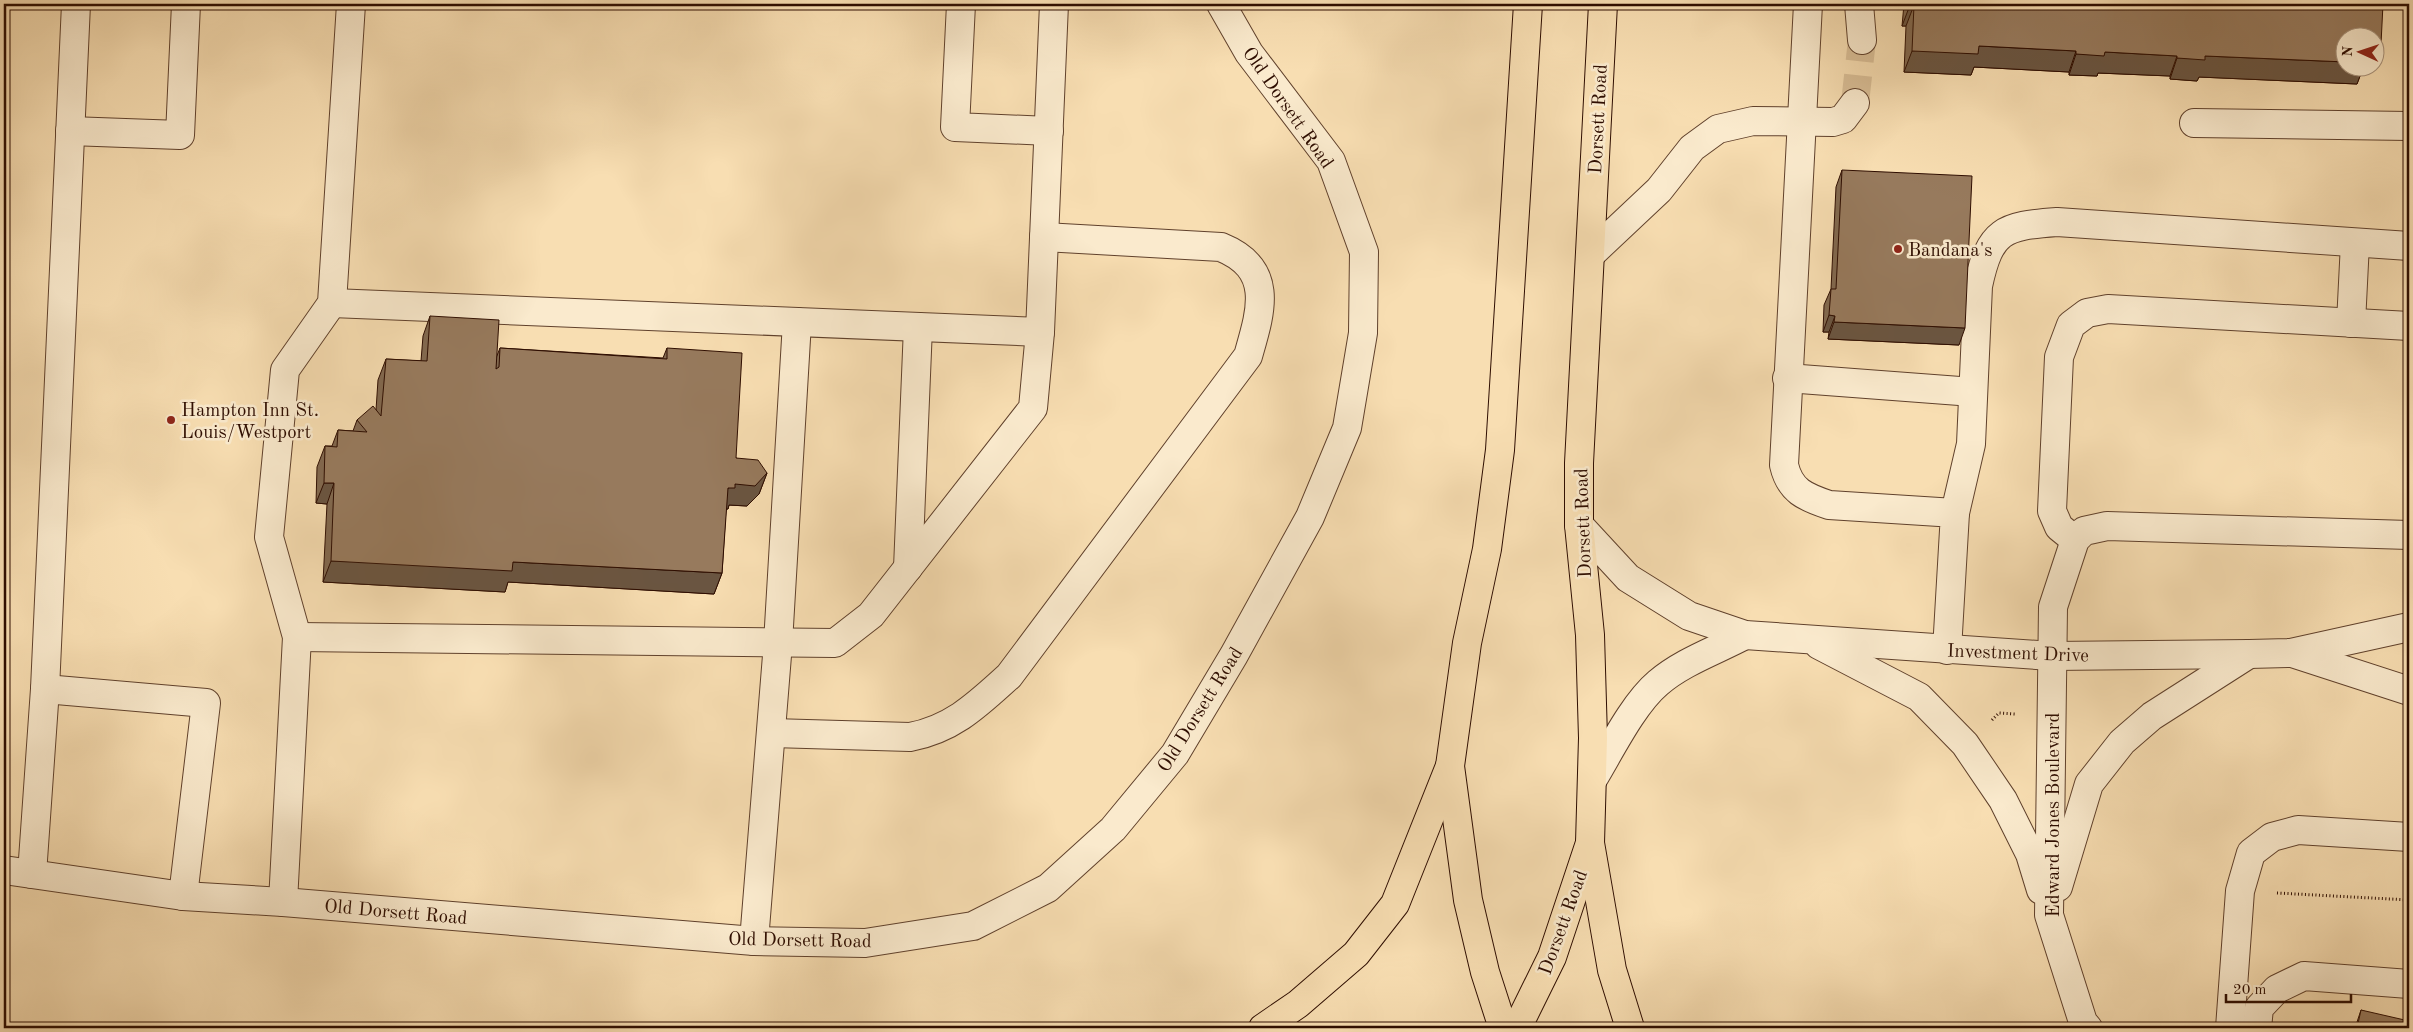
<svg xmlns="http://www.w3.org/2000/svg" width="2413" height="1032" viewBox="0 0 2413 1032" font-family="'Old Standard TT',serif">
<rect width="100%" height="100%" fill="#f8deb2"/>
<filter id="stains"><feTurbulence type="fractalNoise" baseFrequency=".004" numOctaves="4"/><feColorMatrix values="0 0 0 0 .2 0 0 0 0 .09 0 0 0 0 .02 0 0 0 .5 -.17"/></filter>
<radialGradient id="worn" r=".72"><stop offset=".6" stop-color="#630" stop-opacity="0"/><stop offset="1" stop-color="#630" stop-opacity=".3"/></radialGradient>
<g fill="none" stroke-linecap="round" stroke-linejoin="round">
<polyline stroke="#dabf97" stroke-width="28" stroke-dasharray="28 14" stroke-linecap="butt" points="1855,103 1862,40"/>
<defs>
<g id="minor">
<polyline points="961,4 955,127 1049,131"/>
<path d="M 1808,4 L 1784,465 C 1790,491 1805,497 1829,505 L 1955,513 L 1947,650"/>
<polyline points="1859,4 1862,40"/>
<polyline points="2194,123 2409,126"/>
<polyline points="70,131 180,135 186,4"/>
<polyline points="1590,255 1659,190 1692,148 1718,129 1753,121 1833,122 1843,119 1855,103"/>
<polyline points="332,303 1040,332 1054,4"/>
<polyline points="2351,323 2355,243"/>
<polyline points="1787,378 1973,392"/>
<path d="M 1955,513 L 1971,444 L 1978,286 C 1990,230 2003,226 2057,222 L 2409,246"/>
<polyline points="1579,525 1628,578 1689,616 1745,635 2052,656 2249,654 2291,653 2409,627"/>
<polyline points="2075,540 2059,527 2052,511 2059,357 2071,325 2087,313 2108,309 2409,326"/>
<polyline points="908,568 918,327"/>
<polyline points="297,637 835,643 871,615 1033,408 1040,332"/>
<polyline points="1819,645 1919,697 1965,744 2003,800 2030,854 2041,890"/>
<polyline points="2292,653 2409,691"/>
<polyline points="45,689 206,703 183,896"/>
<path d="M 772,733 L 910,737 C 953,729 978,704 1009,676 L 1248,356 C 1261,311 1275,269 1221,247 L 1044,237"/>
<path d="M 1593,779 C 1610,751 1633,704 1658,683 C 1682,662 1717,650 1745,635"/>
<polyline points="4,870 183,896 283,902 754,941 865,943 973,926 1048,888 1113,829 1175,754 1234,655 1310,517 1347,428 1363,333 1364,252 1331,161 1249,53 1221,4"/>
<polyline points="32,874 45,689 76,4"/>
<polyline points="2058,887 2089,784 2122,742 2152,716 2249,654"/>
<polyline points="283,902 297,637 269,537 285,370 332,303 351,4"/>
<polyline points="754,941 778,643 797,322"/>
<polyline points="2088,1028 2083,1022 2049,915 2053,607 2075,540 2084,531 2107,526 2409,535"/>
<polyline points="2230,1028 2240,891 2251,853 2272,837 2298,830 2409,837"/>
<polyline points="2257,1028 2259,1008 2277,989 2304,976 2409,984"/>
</g>
<g id="major">
<polyline points="1503,1028 1485,972 1468,900 1450,766 1467,643 1487,549 1500,450 1528,4"/>
<polyline points="1517,1028 1552,957 1590,843 1593,738 1590,635 1579,525 1579,463 1603,4"/>
</g>
<g id="highway">
<polyline points="1590,843 1612,970 1630,1028"/>
<polyline points="1263,1028 1298,1004 1356,954 1395,904 1450,766"/>
</g>
</defs>
<use href="#minor" stroke="#60412c" stroke-width="30"/>
<use href="#major" stroke="#2e0d00" stroke-width="30"/>
<use href="#highway" stroke="#2e0d00" stroke-width="30"/>
<g stroke="#2e0d00" stroke-width="3" stroke-dasharray="1 2.5" stroke-linecap="butt">
<polyline points="1992,720 1999,713 2015,714"/>
<polyline points="2277,893 2409,900"/>
</g>
<use href="#minor" stroke="#faeacd" stroke-width="28"/>
<use href="#major" stroke="#f8deb2" stroke-width="28"/>
<use href="#highway" stroke="#f8deb2" stroke-width="28"/>
</g>
<g fill="#826950" stroke="#2e0d00">
<polygon points="1904,4 2383,4 2346,68 2363,68 2357,84 2199,77 2197,81 2170,79 2170,76 2098,73 2097,76 2069,75 2069,72 1974,67 1971,75 1904,72 1906,26 1902,26"/>
<polygon points="1842,170 1959,345 1828,339 1829,332 1823,332 1824,305 1831,289 1836,187"/>
<polygon points="430,316 496,358 500,348 663,358 667,348 736,458 767,473 759,494 747,506 729,505 728,509 726,509 722,573 714,594 508,582 505,592 323,582 327,504 316,503 317,467 325,446 332,446 338,430 353,431 357,420 376,410 378,380 386,359 421,361 423,336"/>
<polygon points="2361,1010 2409,1028 2355,1028"/>
</g>
<g fill="#6a5541" stroke="#2e0d00">
<polygon points="1910,5 1914,5 1906,26 1902,26"/>
<polygon points="2376,43 2381,44 2376,60"/>
<polygon points="1979,46 2076,51 2069,72 1974,67 1971,75 1904,72 1912,51"/>
<polygon points="2105,52 2177,56 2170,76 2098,73 2097,76 2069,75 2076,54"/>
<polygon points="2205,56 2346,62 2346,68 2363,68 2357,84 2199,77 2197,81 2170,79 2177,58"/>
<polygon points="1829,315 1835,316 1829,332 1823,332"/>
<polygon points="1834,322 1965,328 1959,345 1828,339"/>
<polygon points="767,473 759,494 747,506 729,505 728,509 720,509 728,488 735,484"/>
<polygon points="324,483 334,483 327,504 316,503"/>
<polygon points="331,561 513,562 722,573 714,594 508,582 505,592 323,582"/>
</g>
<g fill="#977a5d" stroke="#2e0d00">
<polygon points="1910,4 2383,4 2381,44 2376,43 2376,38 2346,38 2346,62 2205,56 2205,60 2177,58 2177,56 2105,52 2104,56 2076,54 2076,51 1979,46 1978,54 1912,51 1914,5 1910,5"/>
<polygon points="1842,170 1972,176 1965,328 1834,322 1835,316 1829,315 1831,289 1836,289"/>
<polygon points="430,316 499,320 496,369 499,367 500,348 667,359 667,348 742,353 736,458 758,460 767,473 755,486 735,484 735,488 728,488 722,573 513,562 512,571 331,561 334,483 324,483 325,446 337,447 338,430 367,432 357,420 373,406 381,416 386,359 427,361"/>
<polygon points="2361,1010 2409,1021 2409,1028 2357,1028"/>
</g>
<g fill="#8f2418" stroke="#faeacd" stroke-width="2">
<circle cx="1898" cy="249" r="5"/>
<circle cx="171" cy="420" r="5"/>
</g>
<g text-anchor="middle" stroke-width="5" stroke-linejoin="round" paint-order="stroke">
<g font-size="19" fill="#2e0d00" stroke="#faeacd">
<text transform="translate(1289 107) rotate(55)" y="7">Old Dorsett Road</text>
<text transform="translate(1597 119) rotate(-87)" y="7">Dorsett Road</text>
<text transform="translate(1582 523) rotate(-92)" y="7">Dorsett Road</text>
<text transform="translate(2018 652) rotate(2)" y="7">Investment Drive</text>
<text transform="translate(1199 709) rotate(-58)" y="7">Old Dorsett Road</text>
<text transform="translate(2052 815) rotate(-90)" y="7">Edward Jones Boulevard</text>
<text transform="translate(396 911) rotate(5)" y="7">Old Dorsett Road</text>
<text transform="translate(1562 922) rotate(-70)" y="7">Dorsett Road</text>
<text transform="translate(800 939) rotate(1)" y="7">Old Dorsett Road</text>
</g>
<g font-size="19" fill="#2e0d00" stroke="#faeacd" text-anchor="start">
<text x="1908" y="256">Bandana's</text>
<text x="181" y="416">Hampton Inn St.<tspan x="181" dy="22">Louis/Westport</tspan></text>
</g>
</g>
<rect width="2413" height="1032" fill="none" stroke="#f8deb2" stroke-width="20"/>
<rect x="5" y="5" width="2403" height="1022" fill="none" stroke="#2e0d00" stroke-width="2.5"/>
<rect x="10" y="10" width="2393" height="1012" fill="none" stroke="#2e0d00"/>
<g transform="translate(2360 52) rotate(273)"><circle r="24" fill="#faeacd" stroke="#a8927b"/>
<path d="M0-4L9 19L0 12L-9 19Z" fill="#8f2418"/>
<text y="-8" font-size="14" font-weight="bold" text-anchor="middle" fill="#2e0d00">N</text>
</g>
<path d="M2226 994v8h125v-8" fill="none" stroke="#2e0d00" stroke-width="2.5"/>
<text x="2233" y="994" font-size="15" fill="#2e0d00" stroke="#faeacd" stroke-width="4" paint-order="stroke">20 m</text>
<rect width="100%" height="100%" filter="url(#stains)"/>
<rect width="100%" height="100%" fill="url(#worn)"/>
</svg>
